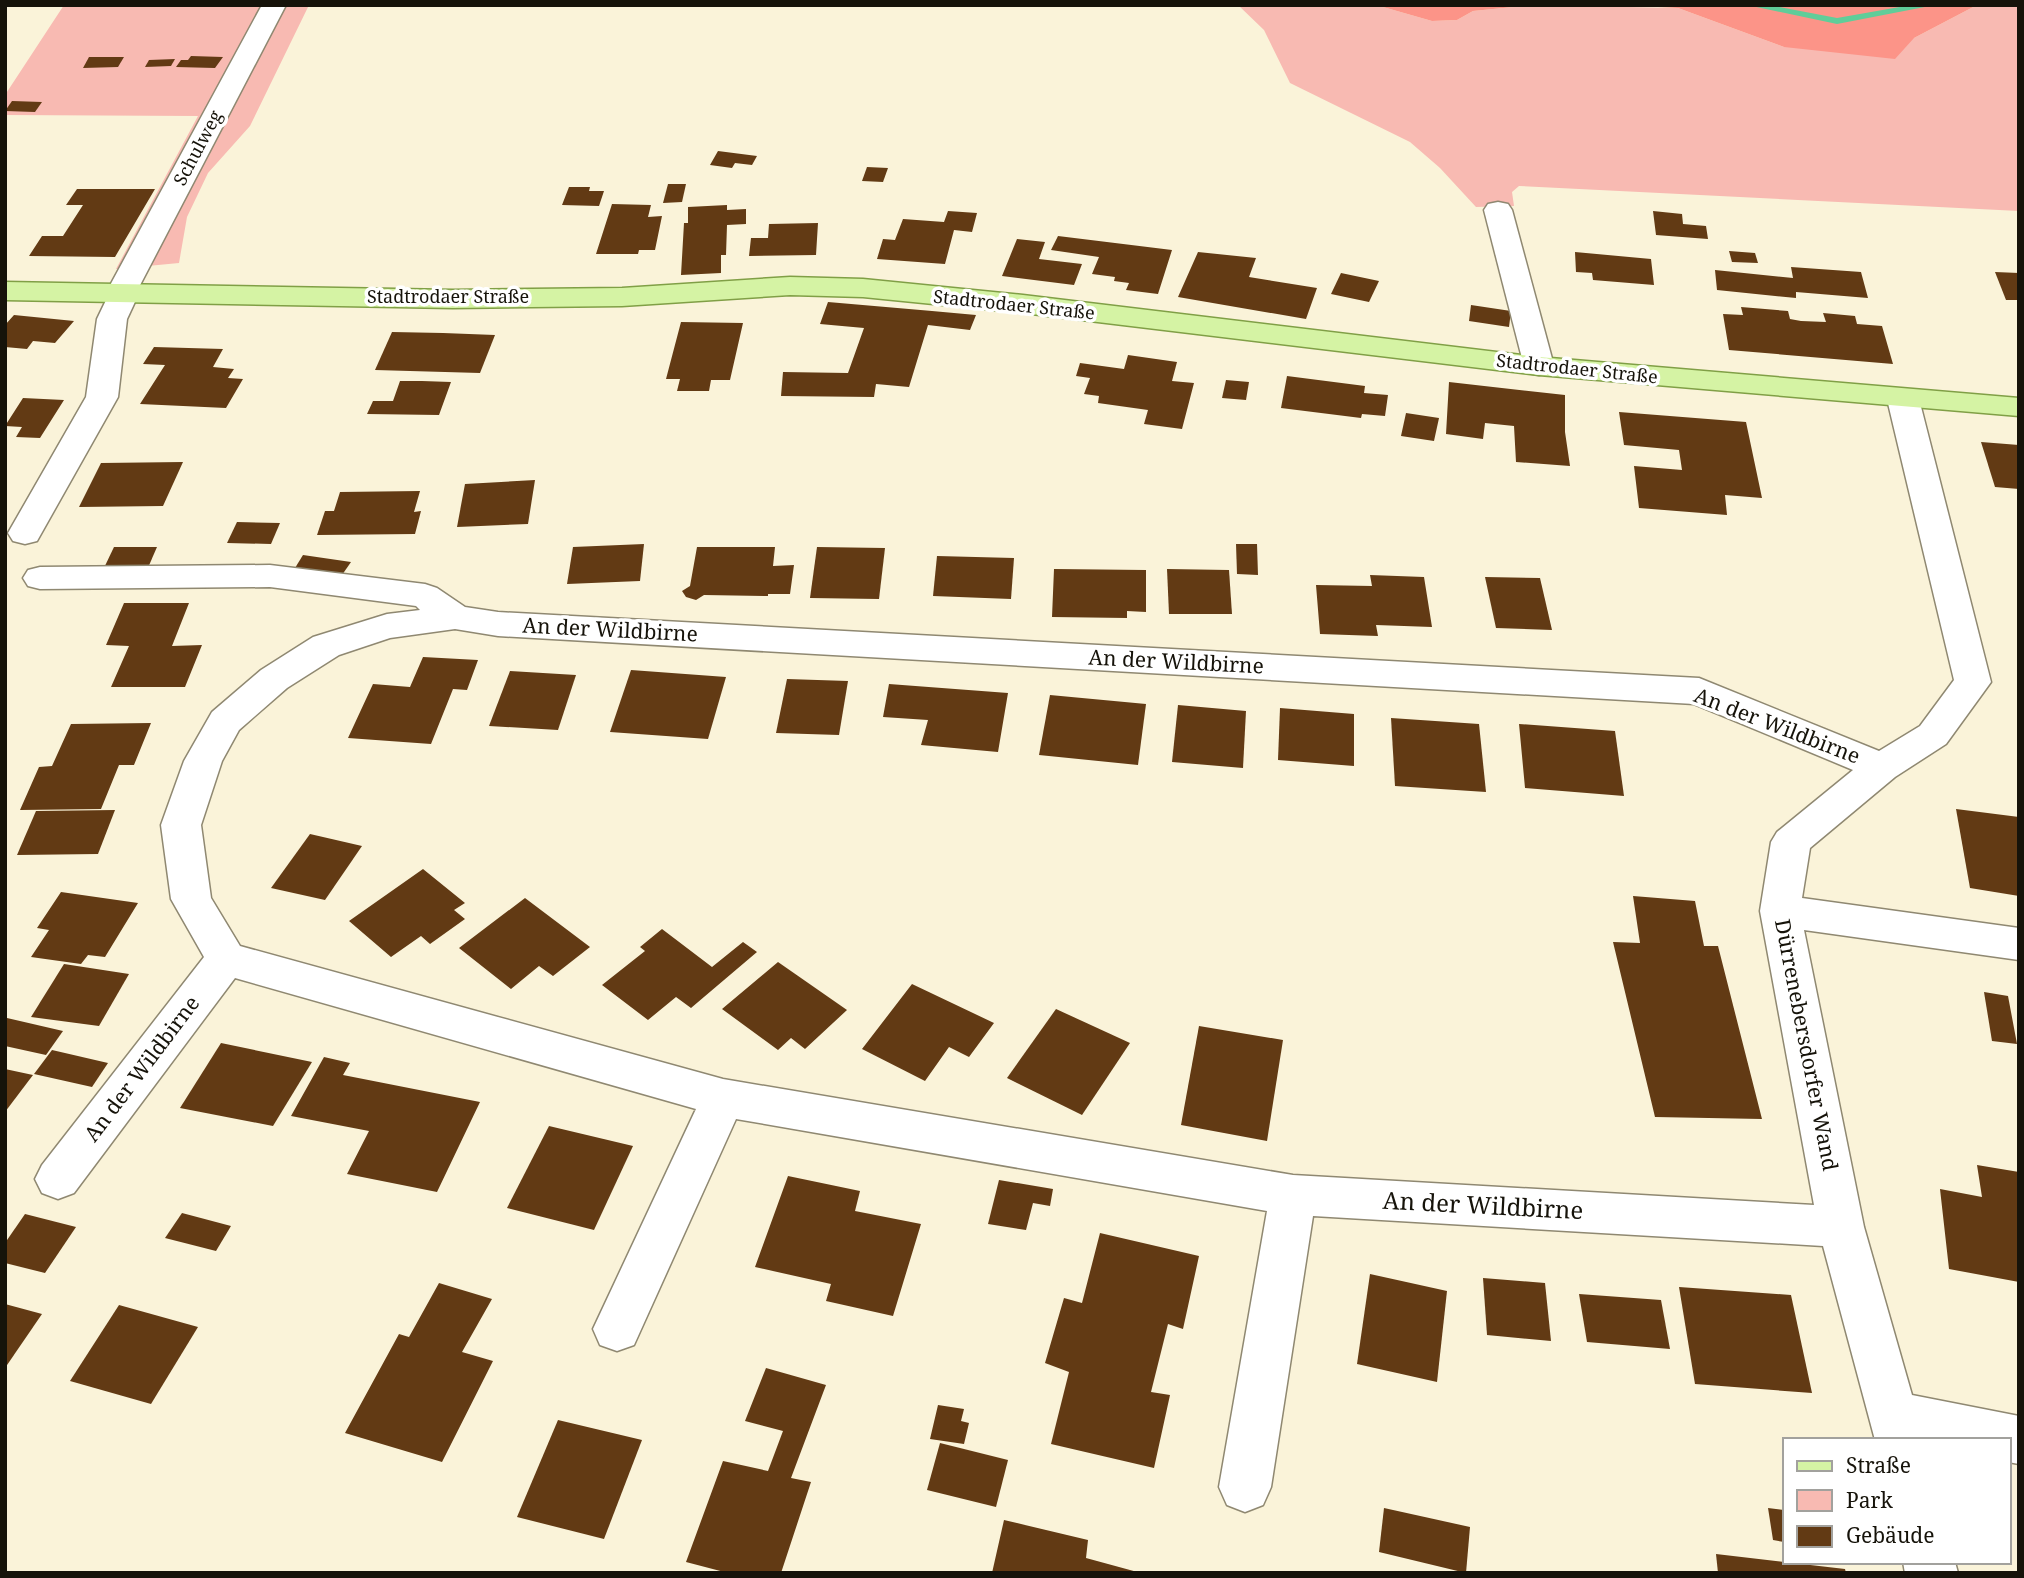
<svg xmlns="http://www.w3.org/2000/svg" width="2024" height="1578" viewBox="0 0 2024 1578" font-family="'Noto Serif',serif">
<rect width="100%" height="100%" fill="#faf3d9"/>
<g fill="#f8bab2">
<polygon points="64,5 309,5 250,126 208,173 187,217 179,263 116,269 198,116 5,115 5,95"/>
<polygon points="1238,5 1364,5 1383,7 1432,21 1457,20 1473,11 1533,5 1678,8 1784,47 1914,38 1977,5 2019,5 2019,211 1519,186 1512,192 1514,206 1476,207 1440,168 1410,142 1290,83 1264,30"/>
</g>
<g fill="#fc9488">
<polygon points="1364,5 1533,5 1473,11 1457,20 1432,21 1383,7"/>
<polygon points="1617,5 1977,5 1914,38 1895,59 1784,47 1678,8"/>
</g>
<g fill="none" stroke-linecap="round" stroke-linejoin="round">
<polygon fill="#60cd99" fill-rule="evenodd" points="1747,5 1769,5 1837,18 1911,5 1935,5 1837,24"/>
</g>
<g fill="#623a14">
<polygon points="191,56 223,57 215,68 176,67 181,60 188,60"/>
<polygon points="89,57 124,57 118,67 83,68"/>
<polygon points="175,59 171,66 145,67 149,60"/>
<polygon points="12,101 42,102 35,112 5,111"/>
<polygon points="718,151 757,156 752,165 735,163 732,168 710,165"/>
<polygon points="867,167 888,168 883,182 862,181"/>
<polygon points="668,184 686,184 682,202 663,203"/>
<polygon points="569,187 590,187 589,191 604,191 599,206 562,205"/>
<polygon points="77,189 155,189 115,257 29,256 42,236 63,236 83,205 66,205"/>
<polygon points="612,204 651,205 648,217 662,216 655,250 639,250 638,254 596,254"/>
<polygon points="727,205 727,210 746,209 746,224 727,225 726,255 721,255 721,273 681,275 684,223 688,223 688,207"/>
<polygon points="948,211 977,213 972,232 954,230 945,264 877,259 883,239 895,240 903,219 944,222"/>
<polygon points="1653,211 1682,214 1683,224 1706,226 1708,239 1656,235"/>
<polygon points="818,223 816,255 749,256 751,238 768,238 769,224"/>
<polygon points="1058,236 1172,250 1158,294 1126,290 1129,283 1114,281 1115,277 1092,274 1099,257 1051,250"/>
<polygon points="1017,239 1045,242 1039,259 1082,264 1074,285 1002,276"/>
<polygon points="1729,251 1755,253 1758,263 1732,262"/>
<polygon points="1198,252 1256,258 1249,277 1317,288 1306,319 1178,297"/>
<polygon points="1575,252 1651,259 1654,285 1593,280 1592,273 1576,272"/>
<polygon points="1791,267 1861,272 1868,298 1796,292 1796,298 1717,290 1715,270 1793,278"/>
<polygon points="1995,272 2019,273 2019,300 2006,300"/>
<polygon points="1341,273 1379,281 1369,302 1331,294"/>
<polygon points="828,302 932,311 976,315 970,330 928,325 909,387 876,384 874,397 781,396 783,372 848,373 864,328 820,324"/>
<polygon points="1471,305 1511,311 1509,327 1469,321"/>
<polygon points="1741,307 1788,311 1790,319 1801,321 1826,322 1823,313 1855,316 1857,324 1882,326 1893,364 1729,350 1723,314 1743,315"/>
<polygon points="14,315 74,321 55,343 33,341 27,349 5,347 5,325"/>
<polygon points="681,322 743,323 730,380 711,380 709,391 677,391 680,379 666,379"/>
<polygon points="392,332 443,333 495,335 480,373 375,370"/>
<polygon points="154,347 223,349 213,367 234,369 228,378 243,379 226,408 140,404 165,365 143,364"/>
<polygon points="1128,355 1177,362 1172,381 1194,383 1182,429 1144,424 1148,410 1098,403 1099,396 1084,394 1090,378 1076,376 1080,363 1124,369"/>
<polygon points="1287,376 1365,386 1364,393 1388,395 1385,416 1362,414 1361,418 1281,408"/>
<polygon points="1226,380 1249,382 1246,400 1222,398"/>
<polygon points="400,381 422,381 451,382 439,415 367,414 373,401 393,401"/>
<polygon points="1449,382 1565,395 1565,432 1570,466 1516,462 1514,426 1485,423 1483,439 1446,434"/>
<polygon points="23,398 64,400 40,438 16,437 22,427 5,426"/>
<polygon points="1619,412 1746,422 1762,498 1725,495 1727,515 1639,508 1634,466 1682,470 1679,450 1624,445"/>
<polygon points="1406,413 1439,418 1434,441 1401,436"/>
<polygon points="1981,442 2019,445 2019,489 1995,487"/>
<polygon points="183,462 163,506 79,507 101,463"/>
<polygon points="535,480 528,524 457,527 465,484"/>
<polygon points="420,491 414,512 421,511 415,534 317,535 325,511 334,511 340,492"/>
<polygon points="237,522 280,523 271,544 227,543"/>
<polygon points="644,544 640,581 567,584 573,547"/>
<polygon points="1236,544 1257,544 1258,575 1237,574"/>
<polygon points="114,547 157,547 147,570 103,570"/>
<polygon points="697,547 775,547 773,566 794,565 790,594 768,594 768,596 704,595 696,600 686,597 682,591 690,586"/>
<polygon points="817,547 885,548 879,599 810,598"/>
<polygon points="303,555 351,562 342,575 295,568"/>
<polygon points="937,556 1014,558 1011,599 933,596"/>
<polygon points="1054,569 1146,570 1146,612 1127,611 1127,618 1052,617"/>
<polygon points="1167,569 1229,570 1232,614 1169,614"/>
<polygon points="1370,575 1424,577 1432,627 1376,625 1378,636 1320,634 1316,585 1372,586"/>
<polygon points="1485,577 1540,578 1552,630 1496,628"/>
<polygon points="124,603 189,603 172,646 202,645 185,687 111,687 129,646 106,645"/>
<polygon points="423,657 478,660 467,690 453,689 431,744 348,738 373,684 410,687"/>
<polygon points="631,670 726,677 708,739 610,732"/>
<polygon points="510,671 576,675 558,730 489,726"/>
<polygon points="787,679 848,681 839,735 776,733"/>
<polygon points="889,684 1008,693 998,752 921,745 928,720 883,717"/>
<polygon points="1050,695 1146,704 1138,765 1039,755"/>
<polygon points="1178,705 1246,711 1243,768 1172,762"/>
<polygon points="1280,708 1354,714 1354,766 1278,760"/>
<polygon points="1391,718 1479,724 1486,792 1395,786"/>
<polygon points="151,723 134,765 119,765 101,809 20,810 39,767 52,766 71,724"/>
<polygon points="1519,724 1615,731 1624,796 1525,788"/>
<polygon points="1956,809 2019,817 2019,896 1970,888"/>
<polygon points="115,810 98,854 17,855 36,811"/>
<polygon points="310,834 362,846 325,900 271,888"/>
<polygon points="423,869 465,903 454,910 465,919 430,944 421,936 391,957 349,921"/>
<polygon points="61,892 138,903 105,957 88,955 81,964 31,957 49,930 37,928"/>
<polygon points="1633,896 1695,901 1704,946 1718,946 1762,1119 1655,1117 1613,942 1640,943"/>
<polygon points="525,898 590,947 553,976 539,966 511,989 459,948"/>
<polygon points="662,929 712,967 743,942 757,952 691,1008 676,997 648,1020 602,985 645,951 640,947"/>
<polygon points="778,962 847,1010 805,1049 791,1038 778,1050 722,1009"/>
<polygon points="64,964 129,974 99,1026 31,1017"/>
<polygon points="912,984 994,1023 969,1057 949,1047 925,1081 862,1049"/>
<polygon points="1984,992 2008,996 2017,1044 1992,1041"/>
<polygon points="1056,1009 1130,1043 1082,1115 1007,1078"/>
<polygon points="7,1018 63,1031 46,1055 5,1046"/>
<polygon points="1199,1026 1283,1040 1267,1141 1181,1125"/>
<polygon points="221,1043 312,1062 273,1126 180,1108"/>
<polygon points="52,1050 108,1063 92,1087 34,1074"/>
<polygon points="324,1057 350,1063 343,1075 480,1102 437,1192 347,1174 369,1131 291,1116"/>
<polygon points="5,1069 33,1075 5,1112"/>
<polygon points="549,1126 633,1146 594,1230 507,1208"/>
<polygon points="1977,1165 2019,1172 2019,1282 1949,1269 1940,1189 1982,1197"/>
<polygon points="788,1176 860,1191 855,1211 921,1224 893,1316 826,1301 831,1284 755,1267"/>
<polygon points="999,1180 1053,1189 1050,1206 1033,1203 1026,1230 988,1224"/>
<polygon points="182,1213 231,1226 216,1251 165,1238"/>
<polygon points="25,1214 76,1227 45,1273 5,1263 5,1243"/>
<polygon points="1100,1233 1199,1256 1183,1329 1168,1324 1151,1392 1170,1395 1154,1468 1051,1444 1069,1372 1045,1363 1064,1298 1082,1303"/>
<polygon points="1370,1274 1447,1291 1437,1382 1357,1364"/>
<polygon points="1483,1278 1545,1283 1551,1341 1487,1335"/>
<polygon points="439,1283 492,1299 462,1352 493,1361 442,1462 345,1433 399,1334 409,1337"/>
<polygon points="1679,1287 1791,1295 1812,1393 1695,1384"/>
<polygon points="1579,1294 1661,1300 1670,1349 1587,1342"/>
<polygon points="5,1304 42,1314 5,1368"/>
<polygon points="119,1305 198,1327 151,1404 70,1381"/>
<polygon points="766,1368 826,1385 791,1478 811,1482 781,1573 728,1573 686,1562 723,1461 768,1471 783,1431 745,1421"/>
<polygon points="938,1405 964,1409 961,1421 969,1423 964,1444 930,1439"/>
<polygon points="558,1420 642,1440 604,1539 517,1517"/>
<polygon points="940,1443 1008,1460 996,1507 927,1490"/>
<polygon points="1384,1508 1470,1527 1466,1573 1379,1552"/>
<polygon points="1768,1508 1784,1510 1784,1542 1773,1540"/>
<polygon points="1004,1520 1088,1540 1086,1558 1141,1573 992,1573"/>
<polygon points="1716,1554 1845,1569 1846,1573 1718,1573"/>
</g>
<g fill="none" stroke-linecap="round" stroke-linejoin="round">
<defs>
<g id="minor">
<polygon points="262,5 286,5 138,289 140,291 127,319 118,397 37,541 25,544 13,541 8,533 86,397 97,319 109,294 107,291"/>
<polygon points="1498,202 1508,204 1512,210 1554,366 1550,373 1539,375 1528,373 1524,366 1484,210 1488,204"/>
<path d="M 1903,390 L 1914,392 L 1919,399 L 1991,682 L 1946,744 L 1895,777 L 1810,848 L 1802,898 L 2019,928 L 2019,960 L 1804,930 L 1864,1227 L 1912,1395 L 2019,1416 L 2019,1464 L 2008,1462 L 2008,1440 L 1875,1440 L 1823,1246 L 1313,1216 L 1271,1487 L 1263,1505 L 1245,1512 L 1227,1505 L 1219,1487 L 1267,1211 L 736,1119 L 634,1345 L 617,1351 L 600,1345 L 593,1329 L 696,1109 L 235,978 L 74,1193 L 58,1199 L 42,1193 L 35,1179 L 42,1165 L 204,957 L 171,899 L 161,825 L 184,761 L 212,712 L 261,670 L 313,637 L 387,614 L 420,610 L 416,606 L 270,587 L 40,589 L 28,586 L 23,578 L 28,570 L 40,567 L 270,565 L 425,584 L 437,588 L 465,607 L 498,612 L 1699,678 L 1879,751 L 1920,726 L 1954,680 L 1887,399 L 1892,392 ZM 455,629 L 498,636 L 1694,704 L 1853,770 L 1777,832 L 1771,842 L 1760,911 L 1814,1205 L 1293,1175 L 723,1079 L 240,946 L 211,898 L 201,825 L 222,761 L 239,730 L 287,688 L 339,655 L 390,638 Z"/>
<polygon points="1903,1562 1955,1562 1958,1573 1905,1573"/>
</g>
<polygon id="major" points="790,277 863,279 1023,295 1539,357 2019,398 2019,416 1539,375 1023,313 863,297 790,295 622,306 453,308 5,300 5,282 453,290 622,288"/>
</defs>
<use href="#minor" stroke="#8f8871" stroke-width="3"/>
<use href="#major" stroke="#809f46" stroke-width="3"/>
<use href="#minor" fill="#fff" fill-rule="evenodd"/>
<use href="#major" fill="#d5f3a4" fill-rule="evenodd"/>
</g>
<g text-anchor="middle" stroke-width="7" stroke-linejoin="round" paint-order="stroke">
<g font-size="18" fill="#16130a" stroke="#fff">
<text transform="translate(198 148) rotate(-62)" y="6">Schulweg</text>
<text x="448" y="303">Stadtrodaer Straße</text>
<text transform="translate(1014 305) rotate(6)" y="6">Stadtrodaer Straße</text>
<text transform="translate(1577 369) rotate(6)" y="6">Stadtrodaer Straße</text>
</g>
<g font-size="21" fill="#16130a" stroke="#fff">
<text transform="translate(610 630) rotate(3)" y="7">An der Wildbirne</text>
<text transform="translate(1176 662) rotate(3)" y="7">An der Wildbirne</text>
<text transform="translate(1777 726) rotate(21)" y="7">An der Wildbirne</text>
<text transform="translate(1806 1045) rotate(79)" y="7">Dürrenebersdorfer Wand</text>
<text transform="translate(142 1069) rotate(-53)" y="7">An der Wildbirne</text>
</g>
<g font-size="24" fill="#16130a" stroke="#fff">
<text transform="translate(1483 1206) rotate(3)" y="8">An der Wildbirne</text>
</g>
</g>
<rect width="2024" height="1578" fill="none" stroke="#16130a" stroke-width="14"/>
<rect x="1783" y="1438" width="228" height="126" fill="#ffffff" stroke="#a2a19d" stroke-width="2"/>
<rect x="1797" y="1461" width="35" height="10" fill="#d5f3a4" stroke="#a2a19d" stroke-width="2"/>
<text x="1846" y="1473" font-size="21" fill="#16130a">Straße</text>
<rect x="1797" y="1490" width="35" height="21" fill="#f8bab2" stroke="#a2a19d" stroke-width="2"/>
<text x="1846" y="1508" font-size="21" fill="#16130a">Park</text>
<rect x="1797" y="1526" width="35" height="21" fill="#623a14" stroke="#a2a19d" stroke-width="2"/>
<text x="1846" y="1543" font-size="21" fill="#16130a">Gebäude</text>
</svg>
